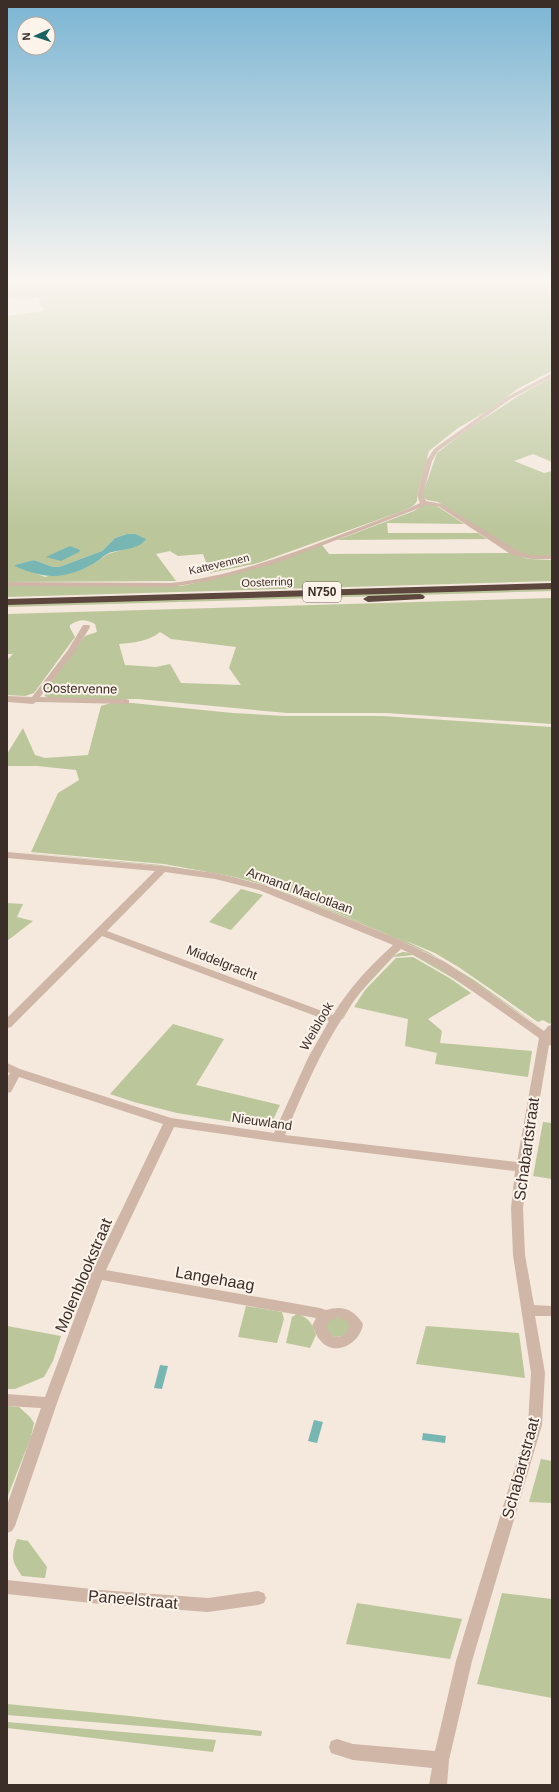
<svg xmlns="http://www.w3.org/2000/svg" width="559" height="1792" viewBox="0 0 559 1792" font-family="Helvetica,sans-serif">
<rect width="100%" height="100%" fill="#f5e8dd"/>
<g fill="#bbc69b" fill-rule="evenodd">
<path d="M 7,280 L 552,280 L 552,371 L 519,388 L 489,410 L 458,428 L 429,451 L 417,495 C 419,504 412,506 405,510 L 258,563 L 210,573 L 203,554 L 178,556 L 170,551 L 156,554 L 176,581 L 7,582 L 7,316 L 44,311 L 38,297 L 7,299 ZM 127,534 L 136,546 L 108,554 L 96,562 L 45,577 L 14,565 L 34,560 L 53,567 L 59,567 L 102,551 L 115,538 Z"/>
<polygon points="552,377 552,462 533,454 514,461 544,473 552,471 552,556 527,555 506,546 438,502 427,500 422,496 437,453 468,429 520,395"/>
<polygon points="425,504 434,504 464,524 387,523 388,533 478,533 487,539 337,540 414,511"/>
<path d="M 322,545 L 329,554 L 509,553 L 529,559 L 552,560 L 552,581 L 7,597 L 7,586 L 181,586 C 230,577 276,563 322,545 Z"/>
<polygon points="552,588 552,591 7,607 7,604"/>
<path d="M 552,598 L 552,724 L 386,713 L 287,713 L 138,699 L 50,699 L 45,696 L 45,691 L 85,636 L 97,632 L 95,624 C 85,619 80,619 70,625 L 70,628 L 75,637 L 34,693 L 25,696 L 7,695 L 7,660 L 13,654 L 7,654 L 7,614 ZM 160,632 L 171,639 L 236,647 L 229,668 L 241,685 L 181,683 L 170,664 L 156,667 L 125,665 L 119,644 C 132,643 150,641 160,632 Z"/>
<polygon points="111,703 132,703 233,713 285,716 382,716 552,727 552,1021 550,1024 543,1020 538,1022 460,968 435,953 286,891 235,877 164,864 31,852 58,793 79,780 76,770 37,766 7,766 7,754 23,728 35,755 45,758 88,755 101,706"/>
<polygon points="7,851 161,865 234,877 287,893 396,936 430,953 474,980 540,1027 436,957 384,933 285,893 251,883 163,866"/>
<polygon points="241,889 263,895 231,930 209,922"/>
<polygon points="7,903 23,904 17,917 33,921 7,941"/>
<path d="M 403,952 C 424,952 469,988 488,1001 L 451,977 L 413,955 L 393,957 L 355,998 L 343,1019 L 342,1019 C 352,1001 382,956 403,952 Z"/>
<polygon points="413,957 451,979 471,993 428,1019 442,1031 440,1043 532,1051 528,1077 435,1064 437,1053 405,1046 408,1019 354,1007 365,990 396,958"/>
<polygon points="173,1024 224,1039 196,1085 280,1105 273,1120 258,1126 177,1113 134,1102 110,1094"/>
<polygon points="543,1122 552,1123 552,1179 533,1176"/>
<polygon points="246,1306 282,1312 284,1319 277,1343 238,1337"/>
<path d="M 297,1314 C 309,1318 312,1323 316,1335 L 310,1348 L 286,1343 L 292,1317 Z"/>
<path d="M 340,1316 L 350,1322 L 350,1332 C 338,1338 331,1341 325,1326 L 328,1320 Z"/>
<polygon points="7,1326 61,1336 53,1361 44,1377 15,1389 7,1389"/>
<polygon points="426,1326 519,1333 525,1378 416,1364"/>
<polygon points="7,1406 19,1407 30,1417 34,1423 31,1437 7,1498"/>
<polygon points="541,1459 552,1461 552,1503 529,1502"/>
<path d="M 17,1539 L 28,1541 L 47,1567 L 45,1578 L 22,1576 C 11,1561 11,1556 17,1539 Z"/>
<polygon points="502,1593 552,1599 552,1698 477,1684"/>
<polygon points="357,1603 462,1619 450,1659 346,1644"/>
<polygon points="7,1704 130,1716 262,1731 261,1736 7,1715"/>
<polygon points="7,1722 216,1740 213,1752 7,1728"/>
</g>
<g fill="#78b6b4">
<path d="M 127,534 L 135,534 L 146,539 C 139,550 120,549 109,553 C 104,555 100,560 96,562 C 76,574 56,580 34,573 C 28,571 19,569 14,565 L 34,560 L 53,567 L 59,567 L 102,551 L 115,538 Z"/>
<polygon points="70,546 80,550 79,552 61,561 46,557"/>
<polygon points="160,1365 168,1366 162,1389 154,1388"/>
<polygon points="314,1420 323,1422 317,1443 308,1441"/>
<polygon points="423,1433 446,1436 445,1443 422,1440"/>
</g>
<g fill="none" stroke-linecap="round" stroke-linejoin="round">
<g fill="#cfb6a7" fill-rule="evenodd">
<path d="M 552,373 L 552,377 L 509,400 L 438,451 L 432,461 L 423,495 L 426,501 L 442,504 L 518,551 L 531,555 L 552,555 L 552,559 L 531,559 L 512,555 L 438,506 L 427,505 L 274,564 L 209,581 L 171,587 L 7,586 L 7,582 L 171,583 C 252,574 329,538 405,510 L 420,503 L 417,495 L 426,461 L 434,449 L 505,398 Z"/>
<polygon points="83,625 89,625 90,627 74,653 40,697 126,699 129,700 129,704 36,702 33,704 7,702 7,696 32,697 68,650"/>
<path d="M 7,852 L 162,866 L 215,873 L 267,886 L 391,936 L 445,962 L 544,1031 L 548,1026 L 552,1025 L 552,1046 L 549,1045 L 528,1167 L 523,1208 L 525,1255 L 534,1305 L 552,1306 L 552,1316 L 535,1316 L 545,1373 L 542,1425 L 472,1661 L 449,1760 L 447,1785 L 429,1785 L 432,1768 L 353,1760 L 331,1753 L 329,1747 L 331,1741 L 337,1739 L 353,1744 L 435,1751 L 456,1661 L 528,1425 L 531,1373 L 513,1255 L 511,1208 L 515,1171 L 278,1142 L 174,1127 L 106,1270 L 320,1308 L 326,1310 C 342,1305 354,1309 363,1324 C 360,1344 334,1358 320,1340 C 316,1336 315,1330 312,1326 L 316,1318 L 102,1280 L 57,1403 L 15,1526 L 12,1531 L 7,1533 L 7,1505 L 41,1408 L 7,1406 L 7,1394 L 45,1397 L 91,1274 L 163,1124 L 19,1077 L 11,1092 L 7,1093 L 7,1078 L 10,1073 L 7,1072 L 7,1063 L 20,1069 L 171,1118 L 274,1133 L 308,1058 L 329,1021 L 102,936 L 11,1027 L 7,1028 L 7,1018 L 155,871 L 7,858 ZM 165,872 L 215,879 L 259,890 L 393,945 C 370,966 349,988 333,1015 L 107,931 ZM 401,949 L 437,966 L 539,1038 L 517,1162 L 285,1135 C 316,1062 341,1003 401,949 ZM 338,1317 L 346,1321 L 349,1325 C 348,1333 343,1337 335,1337 L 330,1334 L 326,1326 L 331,1320 Z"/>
<polygon points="7,1580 101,1590 208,1598 258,1591 264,1593 266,1598 264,1603 258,1605 208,1612 101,1604 7,1594"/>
</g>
<g fill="#5d463e" fill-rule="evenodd">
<polygon points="552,583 552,589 7,605 7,599"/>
<polygon points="420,594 423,595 425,597 423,599 368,602 363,599 368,596"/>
</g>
</g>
<linearGradient id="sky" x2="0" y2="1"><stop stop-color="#7bb5d3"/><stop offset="0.53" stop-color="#faf5f0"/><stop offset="1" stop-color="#faf5f0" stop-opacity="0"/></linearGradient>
<rect width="559" height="530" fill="url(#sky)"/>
<g text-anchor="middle" stroke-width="4" stroke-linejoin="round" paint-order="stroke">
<g font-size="11" fill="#3b2d28" stroke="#fcf3ea">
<text transform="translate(219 564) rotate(-13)" y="4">Kattevennen</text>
<text transform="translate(267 582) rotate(-2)" y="4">Oosterring</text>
</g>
<rect fill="#fcf3ea" stroke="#756862" stroke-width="1" x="303" y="582" width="38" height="20" rx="3"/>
<g font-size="12" font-weight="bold" fill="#3b2d28">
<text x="322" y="596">N750</text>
</g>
<g font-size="13" fill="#3b2d28" stroke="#fcf3ea">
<text transform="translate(80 688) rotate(1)" y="5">Oostervenne</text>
<text transform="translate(300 890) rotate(20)" y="5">Armand Maclotlaan</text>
<text transform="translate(222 962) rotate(21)" y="5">Middelgracht</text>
<text transform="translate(316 1026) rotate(-60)" y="5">Weiblook</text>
<text transform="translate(262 1121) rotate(8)" y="5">Nieuwland</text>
</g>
<g font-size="16" fill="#3b2d28" stroke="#fcf3ea">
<text transform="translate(526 1149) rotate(-82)" y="6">Schabartstraat</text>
<text transform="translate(83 1275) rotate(-67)" y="6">Molenblookstraat</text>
<text transform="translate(215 1278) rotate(10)" y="6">Langehaag</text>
<text transform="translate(520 1468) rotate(-75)" y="6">Schabartstraat</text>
<text transform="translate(133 1599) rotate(5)" y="6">Paneelstraat</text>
</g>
</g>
<rect width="559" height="1792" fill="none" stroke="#3b2d28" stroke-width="16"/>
<g transform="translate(36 36) rotate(267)"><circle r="19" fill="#fcf3ea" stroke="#afa49c"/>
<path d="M0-3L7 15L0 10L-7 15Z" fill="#186261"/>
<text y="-6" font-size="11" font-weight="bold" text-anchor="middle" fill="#3b2d28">N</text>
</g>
</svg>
